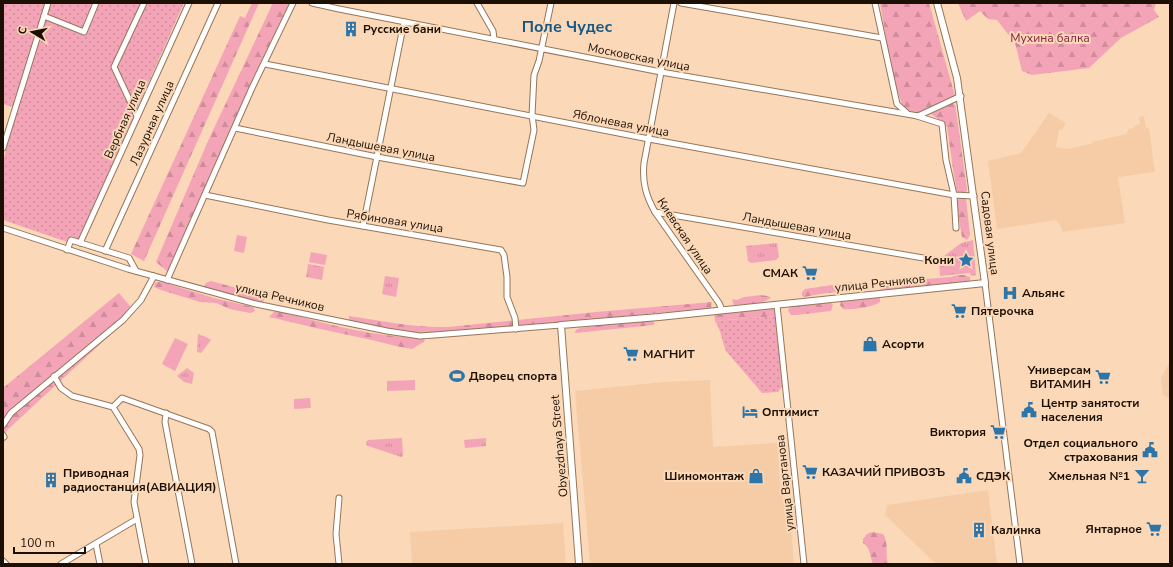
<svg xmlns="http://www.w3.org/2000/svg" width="1173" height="567" viewBox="0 0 1173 567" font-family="'Nunito Sans',sans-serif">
<defs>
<pattern id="grass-dots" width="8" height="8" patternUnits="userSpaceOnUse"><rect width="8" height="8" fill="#f4a4b7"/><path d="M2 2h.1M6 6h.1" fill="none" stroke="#d18c9c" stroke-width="1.8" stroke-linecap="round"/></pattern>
<pattern id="forest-firs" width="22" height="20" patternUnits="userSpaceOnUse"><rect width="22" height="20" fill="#f4a4b7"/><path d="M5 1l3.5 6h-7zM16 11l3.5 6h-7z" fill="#d18c9c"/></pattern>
<pattern id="park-tufts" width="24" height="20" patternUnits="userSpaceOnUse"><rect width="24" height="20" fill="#f4a4b7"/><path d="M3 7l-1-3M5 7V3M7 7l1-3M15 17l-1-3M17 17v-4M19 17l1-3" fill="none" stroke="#d18c9c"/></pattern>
</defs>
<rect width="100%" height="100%" fill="#fbd8b7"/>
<g fill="#f6cca7">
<polygon points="1049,113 1066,123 1062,130 1059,130 1056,147 1067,149 1091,144 1094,141 1097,141 1126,134 1129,129 1134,128 1134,126 1140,124 1139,117 1144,116 1146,128 1149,128 1155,172 1118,177 1125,223 1062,232 1061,227 1056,220 997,229 988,161 1021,153"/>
<polygon points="1170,362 1170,399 1163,395 1161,378"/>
<polygon points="710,380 713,447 777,443 781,495 790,517 794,564 590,564 575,391 664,382"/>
<polygon points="988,490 997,564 936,564 885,515 887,505"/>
<polygon points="563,523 566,564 412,564 410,532"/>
</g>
<g fill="url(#grass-dots)">
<polygon points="3,3 184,3 76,245 3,220 3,162 16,108 3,104"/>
<path d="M 776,316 L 782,387 L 778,392 L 762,393 L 726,351 C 722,341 721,330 715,321 Z"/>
</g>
<g fill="url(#forest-firs)">
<polygon points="252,3 259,3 144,261 131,254 240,16 245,18"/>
<polygon points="273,3 289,3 240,116 168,272 156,262 208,141"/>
<polygon points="880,3 929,3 955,96 916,114 907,110 902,104 894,81 889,56"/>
<polygon points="958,3 1156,3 1154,10 1159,17 1121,38 1089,68 1032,75 1022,71 1015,43 997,20 988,19 980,11 966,21"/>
<polygon points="952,102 955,105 956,110 967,189 966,194 958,193 956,189 947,127 941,121 931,114"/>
<polygon points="961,198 966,198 970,235 967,240 962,237 957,207 957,200"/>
<polygon points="958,275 964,275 970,277 970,280 968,283 886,291 881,290 879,287 881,284 890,282 951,277"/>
<polygon points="211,281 263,295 264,300 263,302 260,302 205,289 204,287 206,283"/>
<polygon points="158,282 162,282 214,298 253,307 255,311 250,313 230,309 216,303 200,302 161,290 154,287 155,283"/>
<polygon points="853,282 855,286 854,290 820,294 804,297 802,296 802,292 805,289"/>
<polygon points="119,293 135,312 3,434 3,388"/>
<polygon points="761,295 768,296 771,298 763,302 762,303 734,305 732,299 737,300 744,297"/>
<path d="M 869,298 L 880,298 L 880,302 C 874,307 851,310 843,309 L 840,305 L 841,302 L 843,301 Z"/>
<path d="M 712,302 L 711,308 L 550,323 L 489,330 L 425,333 L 388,330 L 349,322 L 349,316 C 384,321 413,328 448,327 L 596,312 Z"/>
<polygon points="825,302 831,303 833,305 831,311 796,315 791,315 788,311 789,308 797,305"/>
<polygon points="775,307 776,316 715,321 714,313"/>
<path d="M 275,311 C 300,316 325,324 350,329 C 374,334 398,337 423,338 L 425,341 L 412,349 C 397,347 382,342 367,339 C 334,332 302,325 269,317 Z"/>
<polygon points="651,319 654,322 654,325 575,333 576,330 580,328"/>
<path d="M 872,532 L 883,534 C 889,542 885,554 888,564 L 873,564 C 870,556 870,547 863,543 L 863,539 L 867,534 Z"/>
</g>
<g fill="url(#park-tufts)">
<polygon points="973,240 976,275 971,276 970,273 940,276 939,260 961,243"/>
<polygon points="777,243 779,257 776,260 751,263 748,261 746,246"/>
<polygon points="308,264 324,267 322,280 306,277"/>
<polygon points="385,276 399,278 396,297 382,294"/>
<polygon points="198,334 206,337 211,340 201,353 197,352"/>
<polygon points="187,368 194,373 192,384 184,382 177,376"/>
<polygon points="402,438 403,456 401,457 368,446 366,444 366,442 368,440"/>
<polygon points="486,438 486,446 465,448 464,440"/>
</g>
<g fill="#f4a4b7">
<polygon points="237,235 247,237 244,253 234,251"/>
<polygon points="311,252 327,255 325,265 309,262"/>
<polygon points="175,338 188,344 175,371 162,364"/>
<polygon points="415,380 415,390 387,391 387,381"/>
<polygon points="310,398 311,408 294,409 294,399"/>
</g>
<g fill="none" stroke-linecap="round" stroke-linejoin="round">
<defs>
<g id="minor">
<polyline points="312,3 339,9 661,72 918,116 961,96"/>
<polyline points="477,3 493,31 494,39"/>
<path d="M 674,3 L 644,163 C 642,182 646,196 655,212 L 719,303 L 722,310"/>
<polyline points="681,3 882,38"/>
<polyline points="875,3 897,104 907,113"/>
<polyline points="44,16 84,32 96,3"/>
<polyline points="265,64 649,139 954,195 974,196"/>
<polyline points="137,116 114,67 144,3"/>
<polyline points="917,116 942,124 946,160 954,195 956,228"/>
<polyline points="235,128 377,157 523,183 534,130 532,115 534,75 539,61 551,3"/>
<polyline points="3,148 48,3"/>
<polyline points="205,195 328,220 501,250 504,255 507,277 507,297 515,318 516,329"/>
<polyline points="655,212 935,260"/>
<polyline points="363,226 404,22"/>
<polyline points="3,228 128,269 256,304 387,331 420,336 434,335 561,325"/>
<polyline points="80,243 189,3"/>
<polyline points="67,250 71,240 129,258 136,271"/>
<polyline points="105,251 218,3"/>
<polyline points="167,280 252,88 293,3"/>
<polyline points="985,283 1020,564"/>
<polyline points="777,305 804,564"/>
<polyline points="54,376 61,388 72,396 113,407 139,449 140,455 134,502 146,564"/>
<polyline points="113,407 122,398 209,429 212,432 236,564"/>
<polyline points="166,413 165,422 192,564"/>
<polyline points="3,425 11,413 123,320 141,300 154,276"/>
<polyline points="3,435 4,437"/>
<polyline points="96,544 100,564"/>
<polyline points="3,561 6,564"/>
<polyline points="61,564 137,519"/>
<polyline points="339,564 336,534 339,498"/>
</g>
<polyline id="major" points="579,564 561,325 659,317 985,283 957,78 937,3"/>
</defs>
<use href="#minor" stroke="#967659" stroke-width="7"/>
<use href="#major" stroke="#967659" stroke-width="8"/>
<use href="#minor" stroke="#fff" stroke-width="5"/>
<use href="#major" stroke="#fff" stroke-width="6"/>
</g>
<defs>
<symbol id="building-bare" viewBox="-9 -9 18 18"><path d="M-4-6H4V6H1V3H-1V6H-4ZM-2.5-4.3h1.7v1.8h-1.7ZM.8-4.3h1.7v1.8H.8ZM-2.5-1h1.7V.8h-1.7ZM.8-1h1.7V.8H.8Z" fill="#2d74a8" stroke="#fbd8b7" stroke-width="2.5" paint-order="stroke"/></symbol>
<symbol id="sight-bare" viewBox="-9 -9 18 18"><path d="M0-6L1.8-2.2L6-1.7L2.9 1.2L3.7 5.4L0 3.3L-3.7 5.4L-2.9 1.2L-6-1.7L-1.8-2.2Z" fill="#2d74a8" stroke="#fbd8b7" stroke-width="2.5" paint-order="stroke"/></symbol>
<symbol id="supermarket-bare" viewBox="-9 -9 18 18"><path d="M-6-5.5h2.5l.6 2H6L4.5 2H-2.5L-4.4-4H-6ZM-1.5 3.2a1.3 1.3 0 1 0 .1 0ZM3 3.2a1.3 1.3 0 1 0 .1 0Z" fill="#2d74a8" stroke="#fbd8b7" stroke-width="2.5" paint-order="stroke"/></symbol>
<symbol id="hospital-bare" viewBox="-9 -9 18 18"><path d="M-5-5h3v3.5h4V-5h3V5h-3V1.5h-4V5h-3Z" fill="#2d74a8" stroke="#fbd8b7" stroke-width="2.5" paint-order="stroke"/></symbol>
<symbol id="shop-bare" viewBox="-9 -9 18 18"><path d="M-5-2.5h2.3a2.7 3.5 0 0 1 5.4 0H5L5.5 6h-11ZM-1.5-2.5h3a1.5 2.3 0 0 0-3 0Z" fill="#2d74a8" stroke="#fbd8b7" stroke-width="2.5" paint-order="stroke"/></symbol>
<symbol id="stadium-bare" viewBox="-9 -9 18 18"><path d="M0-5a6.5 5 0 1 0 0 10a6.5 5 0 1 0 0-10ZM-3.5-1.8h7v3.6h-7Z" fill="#2d74a8" stroke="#fbd8b7" stroke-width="2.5" paint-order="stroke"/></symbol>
<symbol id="civic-bare" viewBox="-9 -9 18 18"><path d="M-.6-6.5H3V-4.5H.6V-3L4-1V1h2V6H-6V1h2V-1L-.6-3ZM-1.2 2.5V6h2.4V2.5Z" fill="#2d74a8" stroke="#fbd8b7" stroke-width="2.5" paint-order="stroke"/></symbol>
<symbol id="hotel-bare" viewBox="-9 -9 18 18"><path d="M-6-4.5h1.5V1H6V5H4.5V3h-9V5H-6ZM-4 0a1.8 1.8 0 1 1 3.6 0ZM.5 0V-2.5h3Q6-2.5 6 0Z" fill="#2d74a8" stroke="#fbd8b7" stroke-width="2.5" paint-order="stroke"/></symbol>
<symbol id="bar-bare" viewBox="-9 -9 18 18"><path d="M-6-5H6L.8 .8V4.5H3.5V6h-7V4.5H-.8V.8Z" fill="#2d74a8" stroke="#fbd8b7" stroke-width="2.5" paint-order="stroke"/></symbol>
</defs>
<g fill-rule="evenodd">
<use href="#building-bare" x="340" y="18" width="22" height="22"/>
<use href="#sight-bare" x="955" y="249" width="22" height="22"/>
<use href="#supermarket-bare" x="799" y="262" width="22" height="22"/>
<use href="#hospital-bare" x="999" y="282" width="22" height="22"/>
<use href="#supermarket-bare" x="948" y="300" width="22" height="22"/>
<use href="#shop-bare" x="859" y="333" width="22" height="22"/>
<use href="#supermarket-bare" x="620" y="343" width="22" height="22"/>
<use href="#stadium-bare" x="446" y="365" width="22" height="22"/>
<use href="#supermarket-bare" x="1092" y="366" width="22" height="22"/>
<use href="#civic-bare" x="1018" y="399" width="22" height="22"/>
<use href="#hotel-bare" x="739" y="401" width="22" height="22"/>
<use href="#supermarket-bare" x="987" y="421" width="22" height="22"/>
<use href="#civic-bare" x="1139" y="439" width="22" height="22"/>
<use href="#supermarket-bare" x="799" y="461" width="22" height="22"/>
<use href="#shop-bare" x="745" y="465" width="22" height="22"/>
<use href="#civic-bare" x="953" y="465" width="22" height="22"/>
<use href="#bar-bare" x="1131" y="465" width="22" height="22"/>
<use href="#building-bare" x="40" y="469" width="22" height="22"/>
<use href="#supermarket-bare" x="1143" y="518" width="22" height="22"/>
<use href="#building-bare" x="968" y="519" width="22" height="22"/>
</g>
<g text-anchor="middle" stroke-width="4" stroke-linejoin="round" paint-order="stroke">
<g font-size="12" font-weight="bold" fill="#1c1005" stroke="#fbd8b7" text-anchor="start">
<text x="363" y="33">Русские бани</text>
<text x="954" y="264" text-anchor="end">Кони</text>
<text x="798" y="277" text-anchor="end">СМАК</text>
<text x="1022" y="297">Альянс</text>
<text x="971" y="315">Пятерочка</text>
<text x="882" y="348">Асорти</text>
<text x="643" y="358">МАГНИТ</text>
<text x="1091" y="374" text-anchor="end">Универсам<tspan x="1091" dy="14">ВИТАМИН</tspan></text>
<text x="469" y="380">Дворец спорта</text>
<text x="1041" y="407">Центр занятости<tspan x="1041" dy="14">населения</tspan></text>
<text x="762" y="416">Оптимист</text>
<text x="986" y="436" text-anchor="end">Виктория</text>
<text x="1138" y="447" text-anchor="end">Отдел социального<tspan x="1138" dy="14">страхования</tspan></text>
<text x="822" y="476">КАЗАЧИЙ ПРИВОЗЪ</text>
<text x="63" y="477">Приводная<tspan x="63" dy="14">радиостанция(АВИАЦИЯ)</tspan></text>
<text x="744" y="480" text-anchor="end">Шиномонтаж</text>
<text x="976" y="480">СДЭК</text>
<text x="1130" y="480" text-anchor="end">Хмельная №1</text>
<text x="1142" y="533" text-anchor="end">Янтарное</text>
<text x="991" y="534">Калинка</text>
</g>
<g font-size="12" fill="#852244" stroke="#fbd8b7">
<text x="1050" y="42">Мухина балка</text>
</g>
<g font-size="12" fill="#1c1005" stroke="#fbd8b7">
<text transform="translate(639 57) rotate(11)" y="4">Московская улица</text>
<text transform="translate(125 119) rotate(-66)" y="4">Вербная улица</text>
<text transform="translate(152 123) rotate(-66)" y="4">Лазурная улица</text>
<text transform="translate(621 123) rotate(11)" y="4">Яблоневая улица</text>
<text transform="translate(381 147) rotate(11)" y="4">Ландышевая улица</text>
<text transform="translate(395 221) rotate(9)" y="4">Рябиновая улица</text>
<text transform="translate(797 226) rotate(10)" y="4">Ландышевая улица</text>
<text transform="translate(990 233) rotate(83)" y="4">Садовая улица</text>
<text transform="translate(685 236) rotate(56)" y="4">Киевская улица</text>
<text transform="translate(880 283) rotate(-6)" y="4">улица Речников</text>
<text transform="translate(280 297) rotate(13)" y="4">улица Речников</text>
<text transform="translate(559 446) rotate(-95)" y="4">Obyezdnaya Street</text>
<text transform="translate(785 483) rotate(-96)" y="4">улица Вартанова</text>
</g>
<g font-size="16" font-weight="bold" fill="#135886" stroke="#fbd8b7">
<text x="567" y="32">Поле Чудес</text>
</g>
</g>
<rect width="1173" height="567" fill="none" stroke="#1c1005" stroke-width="8"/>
<g transform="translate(32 32) rotate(280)" stroke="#fbd8b7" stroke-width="3" paint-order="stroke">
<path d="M0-3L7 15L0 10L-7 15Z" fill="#1c1005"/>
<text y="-6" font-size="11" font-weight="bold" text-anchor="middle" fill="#1c1005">С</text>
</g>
<path d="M14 547v6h71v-6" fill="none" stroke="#1c1005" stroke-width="2"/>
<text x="20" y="547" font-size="12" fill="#1c1005" stroke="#fbd8b7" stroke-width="3" paint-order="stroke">100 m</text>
</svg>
